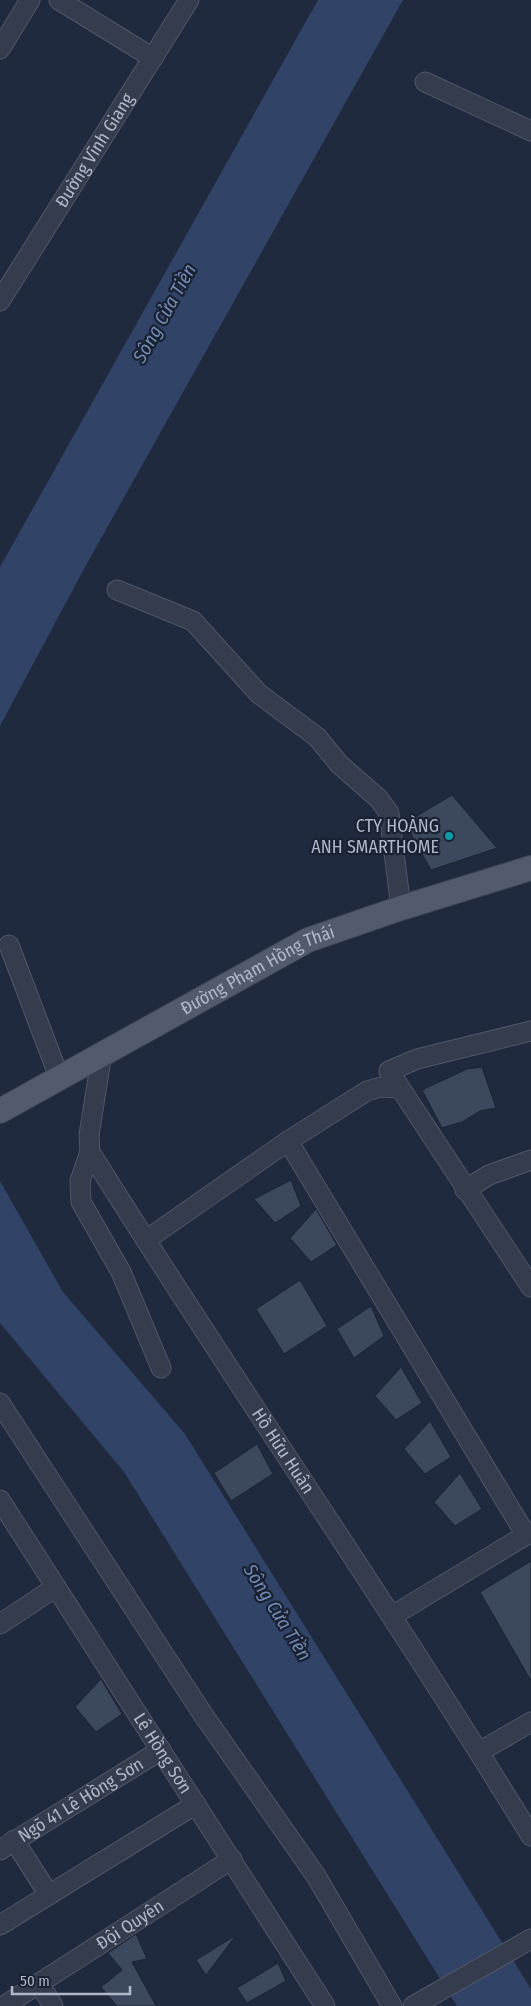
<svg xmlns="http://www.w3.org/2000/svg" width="531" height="2006" viewBox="0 0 531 2006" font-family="'Fira Sans Condensed',sans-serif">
<rect width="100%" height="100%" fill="#202a3e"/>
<g fill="#314367">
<polygon points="318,0 403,0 85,567 0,726 0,567"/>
<polygon points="0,1181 63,1292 185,1434 531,1989 531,2006 457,2006 124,1472 0,1323"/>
</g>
<g fill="#3b485d" stroke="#1b2434">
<polygon points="452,795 497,848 431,870 405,823"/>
<polygon points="482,1067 496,1108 480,1111 462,1122 442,1128 422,1090 467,1069"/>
<polygon points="291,1180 301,1206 275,1223 254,1199"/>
<polygon points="316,1209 337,1245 311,1262 290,1238"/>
<polygon points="300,1280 327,1326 284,1354 256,1309"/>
<polygon points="371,1306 384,1336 354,1358 337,1329"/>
<polygon points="401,1367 422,1403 396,1420 375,1396"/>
<polygon points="430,1421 451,1457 425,1474 404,1449"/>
<polygon points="257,1444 273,1474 231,1501 214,1473"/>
<polygon points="460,1473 482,1509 455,1526 434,1502"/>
<polygon points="531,1561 531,1681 480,1592"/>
<polygon points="101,1679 122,1714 96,1732 75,1707"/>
<polygon points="136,1934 147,1959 132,1962 156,2006 117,2006 101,1987 122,1970 108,1953"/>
<polygon points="233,1937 234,1938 206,1975 196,1960"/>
<polygon points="278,1963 286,1981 247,2003 237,1988"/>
</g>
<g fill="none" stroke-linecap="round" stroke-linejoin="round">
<defs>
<g id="minor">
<polyline points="59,0 153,58"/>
<polyline points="0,49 30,0"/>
<polyline points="425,82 531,131"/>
<path id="s1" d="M 0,301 L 189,0"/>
<polyline points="117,590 193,621 259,694 317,737 339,764 379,799 389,813 401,908"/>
<polyline points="9,945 59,1077"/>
<polyline points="531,1031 417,1059 389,1071 531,1287"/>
<path id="s2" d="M 102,1053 L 89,1135 L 90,1152 C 234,1382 389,1605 531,1836"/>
<polyline points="288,1141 526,1535"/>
<polyline points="90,1152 80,1181 81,1202 121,1272 161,1368"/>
<polyline points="465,1190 489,1175 531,1160"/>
<polyline points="146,1240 288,1141 367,1091 381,1087 399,1088"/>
<polyline points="0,1403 202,1713 316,1876 392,2006"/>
<path id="s3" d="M 0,1500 L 325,2006"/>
<polyline points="392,1616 531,1532"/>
<polyline points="0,1624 56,1587"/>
<polyline points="479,1752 531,1722"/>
<polyline points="14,1840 49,1895"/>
<path id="s4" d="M 0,1850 L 161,1750"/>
<polyline points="0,1925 196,1804"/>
<polyline points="39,1983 53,2006"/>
<path id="s5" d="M 4,2006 L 232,1859"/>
<polyline points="413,2006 531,1939"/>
</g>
<g id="major">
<path id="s6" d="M 0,1111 L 308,940 L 401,908 L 531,868"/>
</g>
</defs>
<use href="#minor" stroke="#4f5768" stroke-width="21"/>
<use href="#major" stroke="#3d4656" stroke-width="26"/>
<use href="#minor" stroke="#343c4d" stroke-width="19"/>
<use href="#major" stroke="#525b6e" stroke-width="24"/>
</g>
<circle fill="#0f9aa8" stroke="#192232" stroke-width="2" cx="449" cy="836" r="5"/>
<g text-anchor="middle" stroke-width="4.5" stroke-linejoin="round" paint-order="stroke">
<g font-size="18" fill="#afb7c9" stroke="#192232">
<text dy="6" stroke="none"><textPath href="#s1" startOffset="178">Đường Vĩnh Giang</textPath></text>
<text dy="6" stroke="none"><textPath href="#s6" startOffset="294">Đường Phạm Hồng Thái</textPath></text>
<text dy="6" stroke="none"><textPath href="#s2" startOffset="456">Hồ Hữu Huân</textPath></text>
<text dy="6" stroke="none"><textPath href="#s3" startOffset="301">Lê Hồng Sơn</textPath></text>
<text dy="6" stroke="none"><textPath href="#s4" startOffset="95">Ngõ 41 Lê Hồng Sơn</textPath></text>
<text dy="6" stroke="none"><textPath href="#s5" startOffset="150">Đội Quyên</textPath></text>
</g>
<g font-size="18" fill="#afb7c9" stroke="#192232" text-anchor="end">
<text x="439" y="832">CTY HOÀNG<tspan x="439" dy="21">ANH SMARTHOME</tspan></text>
</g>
<g font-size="19" font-style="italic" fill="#748ab4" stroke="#192232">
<text transform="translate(164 313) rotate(-61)" y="7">Sông Cửa Tiền</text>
<text transform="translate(278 1612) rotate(58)" y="7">Sông Cửa Tiền</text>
</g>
</g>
<path d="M12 1986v8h118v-8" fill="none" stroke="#afb7c9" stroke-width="2.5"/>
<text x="20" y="1986" font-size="15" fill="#afb7c9" stroke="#192232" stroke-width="4" paint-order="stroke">50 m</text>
</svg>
